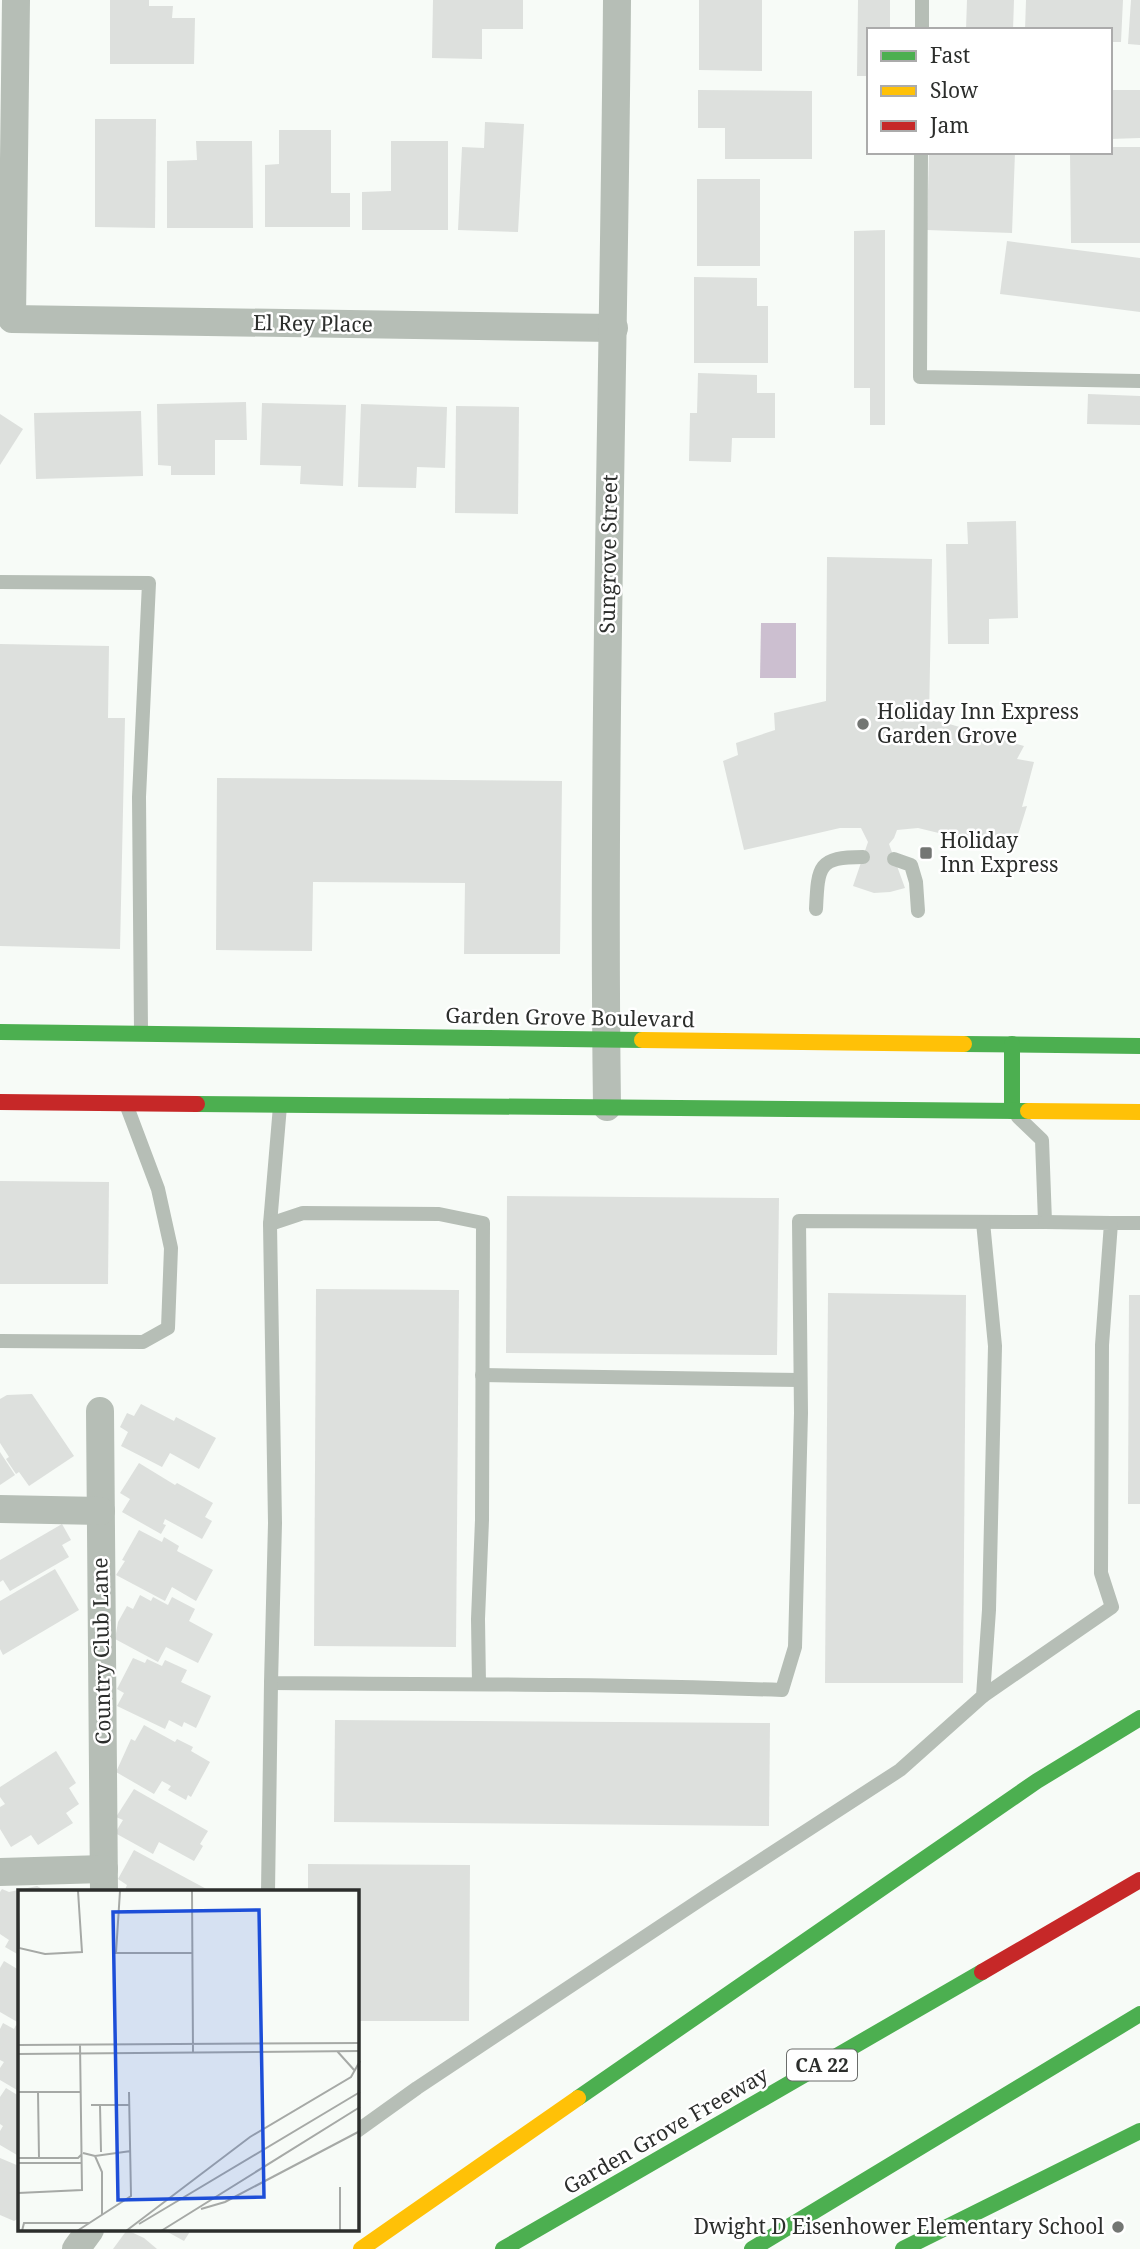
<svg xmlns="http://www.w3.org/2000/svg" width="1140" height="2249" viewBox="0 0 1140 2249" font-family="'Noto Serif',serif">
<rect width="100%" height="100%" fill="#f7fbf7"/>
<polygon fill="#ccbfd0" points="761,623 796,623 796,678 760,678"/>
<g fill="#dde0dd">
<polygon points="110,0 149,0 149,6 173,6 172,18 195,18 194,64 110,64"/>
<polygon points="433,0 523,0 523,29 482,29 482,59 432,58"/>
<polygon points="699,0 762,0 762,71 699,70"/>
<polygon points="858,0 890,0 890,30 869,30 869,76 857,76"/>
<polygon points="967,0 1014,0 1013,30 966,30"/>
<polygon points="1026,0 1123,0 1121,42 1110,42 1110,30 1025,30"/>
<polygon points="1131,0 1140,0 1140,45 1128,44"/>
<polygon points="698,90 812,91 812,159 725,159 725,128 698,128"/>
<polygon points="1110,90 1140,90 1140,138 1110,139"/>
<polygon points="95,119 156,119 155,228 95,227"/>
<polygon points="485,122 524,124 518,232 458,230 462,147 484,148"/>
<polygon points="279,130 331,130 331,193 350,193 350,227 265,227 265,165 279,164"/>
<polygon points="196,141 252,141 253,228 167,228 167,161 197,160"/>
<polygon points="391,141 448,141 448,230 362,230 362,192 391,191"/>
<polygon points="1110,147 1140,147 1140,243 1071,243 1070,152 1110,152"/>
<polygon points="929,152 1015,152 1012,233 927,230"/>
<rect x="697" y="179" width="63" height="87"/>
<polygon points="885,230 885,425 870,425 870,388 854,388 854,231"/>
<polygon points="1007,241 1140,258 1140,312 1000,294"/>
<polygon points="694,277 757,278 757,306 768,306 768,363 694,363"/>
<polygon points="698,373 757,375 757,393 775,393 775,438 732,438 731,462 689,461 690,413 697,413"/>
<polygon points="1088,394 1140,396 1140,425 1087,424"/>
<polygon points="246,402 247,440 215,440 215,475 171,475 171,466 158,465 157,404"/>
<polygon points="262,403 346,405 343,486 300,484 301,466 260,465"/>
<polygon points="361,404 447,407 445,468 417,467 416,488 358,487"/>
<polygon points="456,406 519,407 518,514 455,513"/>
<polygon points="141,411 143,476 36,479 34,413"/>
<polygon points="0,414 23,429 0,465"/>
<polygon points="1016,521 1018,618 989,619 989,644 948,644 946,544 968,544 967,522"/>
<polygon points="827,557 932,559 929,718 1024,746 1017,759 1034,762 1022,807 1027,806 1013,851 918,828 897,830 894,838 889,844 905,888 890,892 874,893 853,886 868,842 861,828 840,828 744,850 723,761 738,755 736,743 775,730 774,713 826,701"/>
<polygon points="0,644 109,646 108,718 125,718 120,949 0,946"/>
<polygon points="217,778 562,781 560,954 464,954 465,883 313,882 312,951 216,950"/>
<polygon points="0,1181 109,1182 108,1284 0,1284"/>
<polygon points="507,1196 779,1198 777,1355 506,1353"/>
<polygon points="316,1289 459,1290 456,1647 314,1646"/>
<polygon points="828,1293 966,1295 963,1683 825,1683"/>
<polygon points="1129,1295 1140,1295 1140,1504 1128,1504"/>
<polygon points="32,1394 74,1456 29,1486 19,1472 16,1474 6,1459 9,1457 0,1443 0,1399 7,1395"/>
<polygon points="141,1404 174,1421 176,1417 216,1438 199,1469 170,1453 162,1467 121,1446 128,1432 120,1427 127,1413 134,1416"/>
<polygon points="0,1452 15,1475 0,1485"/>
<polygon points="139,1463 175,1485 177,1483 213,1503 205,1517 212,1521 202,1539 165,1519 163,1524 166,1525 161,1534 122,1512 130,1499 120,1493"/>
<polygon points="62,1524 71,1540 62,1545 69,1557 10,1591 3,1580 0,1582 0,1560"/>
<polygon points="139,1530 162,1542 164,1537 179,1546 177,1551 213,1570 196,1601 172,1587 165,1601 116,1575 125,1561 122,1560"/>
<polygon points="55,1569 79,1610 3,1655 0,1649 0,1601"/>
<polygon points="140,1595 151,1601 153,1597 168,1605 172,1597 195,1609 189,1621 213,1634 198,1663 166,1647 158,1662 115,1639 118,1622 127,1606 133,1609"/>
<polygon points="133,1658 145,1663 147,1659 162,1666 165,1660 187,1670 181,1682 211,1696 196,1728 184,1722 182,1727 169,1720 165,1729 117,1706 124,1693 117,1689"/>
<polygon points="335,1720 770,1723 769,1826 334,1822"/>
<polygon points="144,1725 175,1742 177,1739 193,1747 191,1751 210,1762 191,1797 188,1795 186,1800 168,1790 171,1786 162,1781 154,1794 116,1772 131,1739 135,1741"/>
<polygon points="56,1751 76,1783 69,1788 79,1804 66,1813 73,1823 38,1845 31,1835 11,1847 0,1829 0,1807 5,1804 0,1797 0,1787"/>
<polygon points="134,1789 208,1831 200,1844 203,1846 194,1861 159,1842 153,1854 115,1833 123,1820 116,1817"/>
<polygon points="134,1850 212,1892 124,1892 127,1885 118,1879"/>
<polygon points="308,1864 470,1865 469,2021 357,2021 357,1892 308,1892"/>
<polygon points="37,1886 48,1892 19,1892 19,1955 5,1947 9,1940 0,1934 0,1892 2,1889 9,1892"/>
<polygon points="4,1961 19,1970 19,2023 0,2012 0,1968"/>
<polygon points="3,2023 14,2029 16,2025 19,2027 19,2086 17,2090 0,2080 0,2068 4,2062 0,2060 0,2029"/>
<polygon points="6,2088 19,2096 19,2151 17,2155 0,2145 0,2131 3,2126 0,2124 0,2097"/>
<polygon points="0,2158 19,2166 19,2218 14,2221 0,2215"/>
<polygon points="127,2230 144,2238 157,2249 113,2249"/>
<polygon points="164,2230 191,2230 184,2241"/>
</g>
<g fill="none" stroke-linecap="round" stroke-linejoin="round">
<g stroke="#b6beb6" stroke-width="14">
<polyline points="922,30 922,0"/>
<polyline points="921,152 920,377 1140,381"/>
<polyline points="0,582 149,583 139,797 141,1031"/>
<polyline points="894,859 911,865 916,882 918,911"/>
<path d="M 816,909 C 818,866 818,857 863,857"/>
<polyline points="1111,1223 1140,1223"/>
<polyline points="270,1224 280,1106"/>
<polyline points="0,1341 143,1342 168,1328 171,1248 158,1189 126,1104"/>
<polyline points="482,1375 800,1380"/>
<path d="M 479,1684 L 478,1619 L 482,1520 L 483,1223 L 439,1214 L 303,1213 L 270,1224 L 275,1523 L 271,1683 C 442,1684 612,1684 782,1690 L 795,1647 L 801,1413 L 799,1221 L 1045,1222 L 1042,1140 L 1018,1117"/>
<polyline points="983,1696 1112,1607 1101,1573 1102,1345 1111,1223 1045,1222"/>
<polyline points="268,1892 271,1683"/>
<polyline points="357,2131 417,2088 706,1896 900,1770 983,1696 989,1610 995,1346 983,1222"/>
</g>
<g stroke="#b6beb6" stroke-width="28">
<polyline points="16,0 12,319 614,328"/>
<path d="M 607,1107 C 602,738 614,369 617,0"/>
<polyline points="100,1411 104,1892"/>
<polyline points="0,1509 101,1511"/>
<polyline points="0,1872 104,1869"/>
<polyline points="76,2249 90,2230"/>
</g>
<g stroke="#4caf50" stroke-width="16">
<polyline points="0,1032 642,1040"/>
<polyline points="964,1044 1140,1046"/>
<polyline points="1012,1044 1012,1111"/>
<polyline points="197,1104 1028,1111"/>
<polyline points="578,2098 1037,1781 1140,1718"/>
<polyline points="503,2249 982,1972"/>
<polyline points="752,2249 1140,2014"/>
<polyline points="903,2249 1140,2131"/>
</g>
<g stroke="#ffc107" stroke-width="16">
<polyline points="642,1040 964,1044"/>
<polyline points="1028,1111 1140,1112"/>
<polyline points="361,2249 578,2098"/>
</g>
<g stroke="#c62828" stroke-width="16">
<polyline points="0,1102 197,1104"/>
<polyline points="982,1972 1140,1880"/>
</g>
</g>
<g fill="#737673" stroke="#fff" stroke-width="2.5">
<circle cx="863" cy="724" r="7"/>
<rect x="919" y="846" width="14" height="14" rx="3.5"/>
<circle cx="1118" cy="2227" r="7"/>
</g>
<g text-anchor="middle" stroke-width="5" stroke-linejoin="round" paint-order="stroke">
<rect fill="#fff" stroke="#6b6d6b" stroke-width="2" x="787" y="2049.5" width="70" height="31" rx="5"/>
<g font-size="19" font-weight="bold" fill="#2c2e2c">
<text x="822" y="2072">CA 22</text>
</g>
<g font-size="21" fill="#2c2e2c" stroke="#fff">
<text transform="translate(313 324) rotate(1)" y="7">El Rey Place</text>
<text transform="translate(609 554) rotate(-89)" y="7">Sungrove Street</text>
<text transform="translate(570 1018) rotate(1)" y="7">Garden Grove Boulevard</text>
<text transform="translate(102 1651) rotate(-91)" y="7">Country Club Lane</text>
<text transform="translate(666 2131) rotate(-30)" y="7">Garden Grove Freeway</text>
</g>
<g font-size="21" fill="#2c2e2c" stroke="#fff" text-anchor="start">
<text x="877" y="719">Holiday Inn Express<tspan x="877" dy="24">Garden Grove</tspan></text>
<text x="940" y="848">Holiday<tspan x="940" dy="24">Inn Express</tspan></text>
<text x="1104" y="2234" text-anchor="end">Dwight D Eisenhower Elementary School</text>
</g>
</g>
<g transform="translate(18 1890)">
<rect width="341" height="341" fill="#f7fbf7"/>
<path fill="none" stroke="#a6a9a6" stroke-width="2" d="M 102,1 L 98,63 L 174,63M 174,1 L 175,162M 0,21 L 1,58 L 27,64 L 64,62 L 60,1M 0,155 L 342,153M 319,161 L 337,181M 0,164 L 342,161M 0,202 L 62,202M 20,202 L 21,268M 73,215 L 111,215M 82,215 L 83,262M 65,263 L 77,266 L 113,261M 77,266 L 84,282 L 84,325M 0,268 L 60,268 L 64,264M 0,273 L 63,273M 322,297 L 322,341M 0,303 L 64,300 L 62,154M 183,319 L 207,312 L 342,241M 121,334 L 342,202M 4,341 L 6,333 L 71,333M 59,341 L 113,306 L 111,202M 108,341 L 232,247 L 333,187 L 342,171M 143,341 L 342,217"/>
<path fill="#1d4ed8" fill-opacity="0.15" stroke="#1d4ed8" stroke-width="3.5" d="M 241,20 L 246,307 L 100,310 L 95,22 Z"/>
<rect width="341" height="341" fill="none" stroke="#2c2e2c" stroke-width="3.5"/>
</g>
<rect x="867" y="28" width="245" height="126" fill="#ffffff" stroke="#ababab" stroke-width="2"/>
<rect x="881" y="51" width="35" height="10" fill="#4caf50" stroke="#ababab" stroke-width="2"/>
<text x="930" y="63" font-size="21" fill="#2c2e2c">Fast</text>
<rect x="881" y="86" width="35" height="10" fill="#ffc107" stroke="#ababab" stroke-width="2"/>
<text x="930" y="98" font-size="21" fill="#2c2e2c">Slow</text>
<rect x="881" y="121" width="35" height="10" fill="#c62828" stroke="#ababab" stroke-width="2"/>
<text x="930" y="133" font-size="21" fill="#2c2e2c">Jam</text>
</svg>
